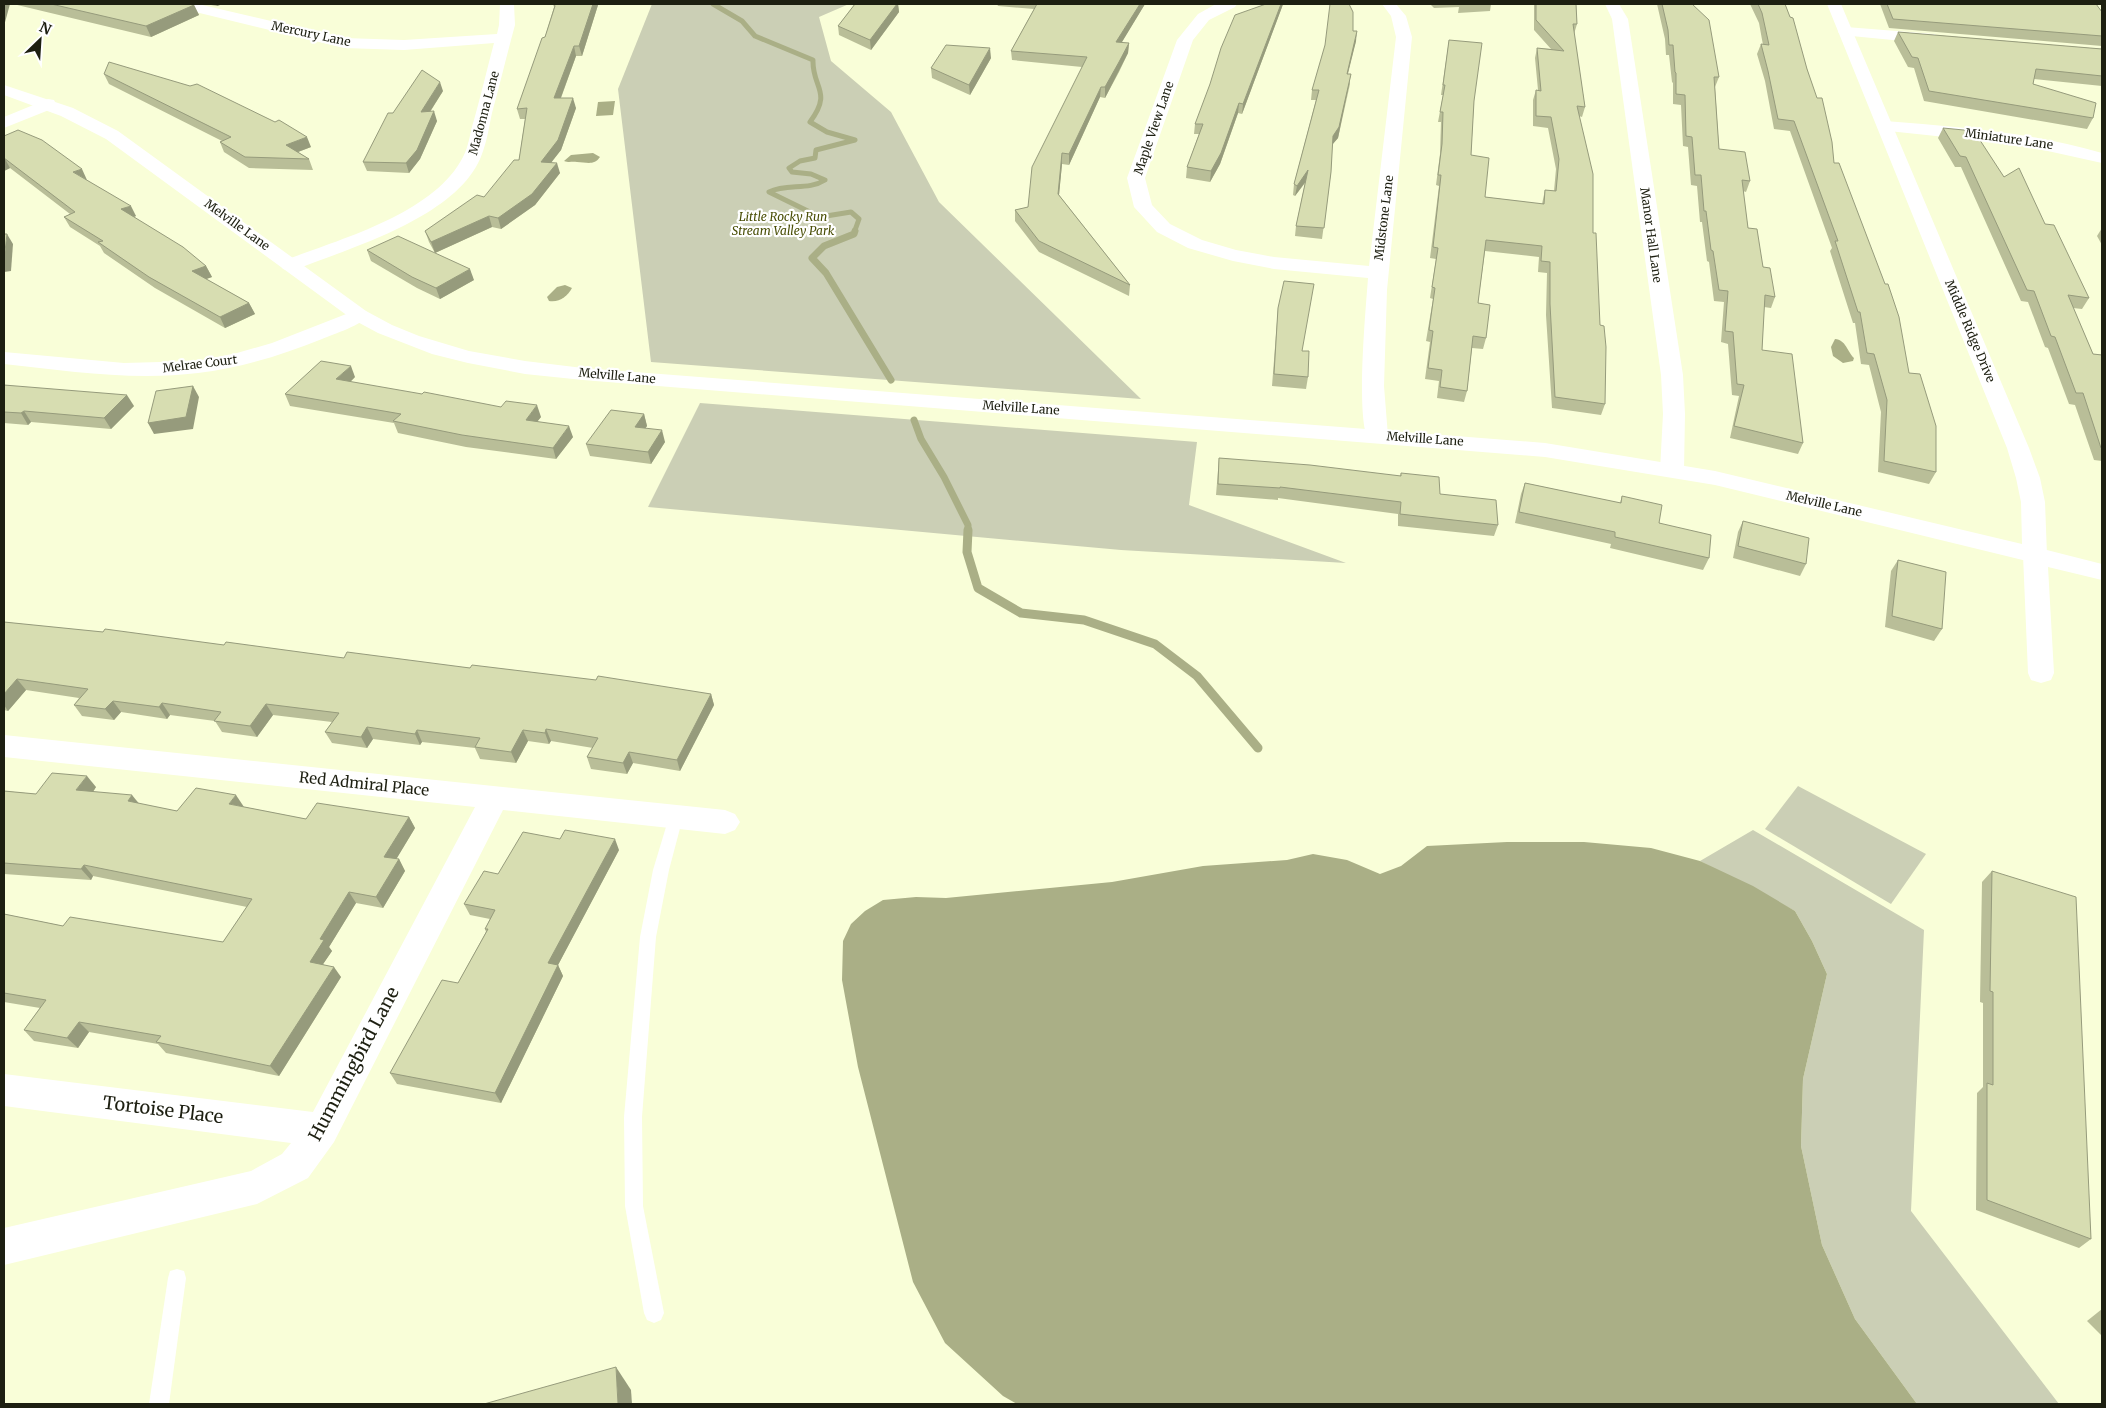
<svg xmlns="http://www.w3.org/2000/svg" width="2106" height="1408" viewBox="0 0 2106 1408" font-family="Merriweather,serif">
<rect width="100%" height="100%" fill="#f9fed8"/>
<g fill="#cbcfb5">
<polygon points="652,4 849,4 819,17 831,61 891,112 939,202 1141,399 651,362 618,89"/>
<polygon points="700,403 1197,442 1189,505 1346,563 1121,550 648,507"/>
<polygon points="1798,786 1926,854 1891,904 1765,829"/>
<polygon points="1753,830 1924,930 1911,1211 2059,1404 1917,1404 1855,1319 1822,1245 1801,1146 1803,1079 1827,974 1812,941 1795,911 1700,861"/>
</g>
<g fill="#aaaf86">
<polygon points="615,101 613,115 596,116 598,102"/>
<path d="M 593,153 L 600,157 C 594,166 586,162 577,162 C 571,161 570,163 564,161 L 571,155 Z"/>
<path d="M 565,285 L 572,288 C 568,296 559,303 549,301 L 547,297 L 557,287 Z"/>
<path d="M 1835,339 C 1846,340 1847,351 1854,358 L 1853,361 L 1843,363 L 1833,356 L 1831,347 Z"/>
<polygon points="1584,842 1651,848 1700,861 1753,886 1795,911 1812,941 1827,974 1803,1079 1801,1146 1822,1245 1855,1319 1917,1404 1017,1404 1003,1396 945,1343 913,1282 858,1067 842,980 843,941 851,924 865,911 883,900 916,897 946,898 1112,882 1203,866 1287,860 1313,854 1347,860 1380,874 1401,866 1427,846 1507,842"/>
</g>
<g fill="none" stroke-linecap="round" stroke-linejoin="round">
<path stroke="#aaaf86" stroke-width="5" d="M 713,4 L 742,21 L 755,36 L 813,60 C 812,88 833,91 810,122 L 827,132 L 855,140 L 816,150 L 815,158 L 800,161 L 789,168 L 792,172 L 811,174 L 825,180 C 808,191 787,183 769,192 L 820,217 L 851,212 L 859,219 L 854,233"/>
<g stroke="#aaaf86" stroke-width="7">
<polyline points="855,231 854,234 824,246 812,258 826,273 891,380"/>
<polyline points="914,420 921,439 944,477 968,525 968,531"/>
</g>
<polyline stroke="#aaaf86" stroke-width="9" points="968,530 967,552 978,588 1021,613 1084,620 1155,644 1197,676 1258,748"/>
<g fill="#fff" fill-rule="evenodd">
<polygon points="676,811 681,813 683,817 669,870 656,937 642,1117 643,1206 664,1313 661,1320 654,1323 647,1320 644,1313 625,1206 624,1117 640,937 653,870 669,817 671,813"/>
<polygon points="177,1269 184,1271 186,1278 169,1404 149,1404 168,1278 170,1271"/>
</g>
<g fill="#fff" fill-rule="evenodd">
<path d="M 173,4 L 198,4 L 344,38 L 404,40 L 497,34 L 499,25 L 500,4 L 514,4 L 515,25 C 507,54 500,84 492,113 C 489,127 487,141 482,154 C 460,216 353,247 297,269 L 290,271 L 283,269 L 280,265 L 283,261 C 340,239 434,214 463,157 C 469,146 470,132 474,120 C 481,95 487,69 494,43 L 404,50 L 344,48 L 175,7 Z"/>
<path d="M 1216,4 L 1237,4 L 1235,7 L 1209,20 L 1193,40 L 1145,178 L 1152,205 L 1170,224 L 1202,240 L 1236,250 L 1274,257 L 1369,266 L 1396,37 L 1391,16 L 1382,4 L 1396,4 L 1406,16 L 1412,37 L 1387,290 L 1384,386 L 1388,436 L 1385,441 L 1377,443 L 1369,441 C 1355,421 1366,307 1368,278 L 1274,269 L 1233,261 L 1188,248 L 1157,232 L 1134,207 L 1127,178 L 1177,40 L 1198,14 Z"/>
<polygon points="1605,4 1619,4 1628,19 1683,375 1685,414 1684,470 1680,475 1672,477 1664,475 1660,470 1663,414 1661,375 1612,19"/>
<polygon points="1846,27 1934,34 1939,36 1942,39 1939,42 1934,44 1841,35 1838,32 1841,29"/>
<polygon points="48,99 54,100 56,104 54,108 4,128 4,117"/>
<path d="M 1885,121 C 1959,127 2031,132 2102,153 L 2102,163 L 2021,145 L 1879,130 L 1877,126 L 1879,122 Z"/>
<path d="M 359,309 L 366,311 L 369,315 C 362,325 334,334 322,339 C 282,355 241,368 198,373 C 133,381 68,371 4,364 L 4,352 L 124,363 L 197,361 L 237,353 L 272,343 Z"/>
<polygon points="2035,547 2102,564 2102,580 2048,567 2054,673 2051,680 2041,683 2031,680 2028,673 2023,555 2026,549"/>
<polygon points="4,735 725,810 735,814 740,822 735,830 725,834 503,810 334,1142 308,1178 257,1204 4,1265 4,1228 251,1171 282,1154 291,1143 4,1106 4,1074 313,1112 475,807 4,757"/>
</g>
<polygon fill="#fff" fill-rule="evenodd" points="1827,4 1841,4 2029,448 2040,478 2045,502 2047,555 2044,561 2035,563 1715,485 1545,457 583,380 525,374 468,363 432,354 378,333 352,319 106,139 61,116 4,95 4,85 73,108 118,131 366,311 392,325 419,336 469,351 525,361 583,368 1545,443 1715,471 2022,544 2021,502 2016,478 2007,448"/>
</g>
<g fill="#b9be98">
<polygon points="13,4 191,4 194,5 199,15 151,37"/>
<polygon points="205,4 223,4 217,6"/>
<polygon points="553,4 598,4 598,5 582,56 576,56 561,98 576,108 561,150 551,162 560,173 535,205 501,229 492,227 435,253 429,242 425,231 484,197 519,160 525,119 520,119 517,109 545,37 554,7"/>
<polygon points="855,4 898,4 899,12 871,50 839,35 838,26"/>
<polygon points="997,4 1145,4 1121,43 1129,43 1128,53 1119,72 1105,98 1100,97 1069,165 1062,164 1059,195 1130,285 1129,296 1039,252 1015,221 1015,210 1028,207 1082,67 1012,60 1011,51 1034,9 998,6"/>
<polygon points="1281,4 1283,4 1282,7 1242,114 1238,113 1220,164 1210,182 1186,178 1187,167 1199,134 1194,134 1195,124"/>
<polygon points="1430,4 1491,4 1490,11 1458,13 1459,7 1434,8"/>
<polygon points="1534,4 1576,4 1577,24 1574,34 1585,107 1582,117 1579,116 1593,233 1605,404 1601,415 1552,408 1546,315 1547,273 1538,272 1539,257 1485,251 1478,303 1486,338 1483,349 1472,348 1467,391 1464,402 1437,398 1439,381 1425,379 1430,342 1426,341 1433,299 1430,298 1436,259 1430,258 1439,186 1436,185 1440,154 1441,122 1438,122 1443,95 1441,95 1449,40 1474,101 1471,155 1485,197 1542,204 1545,190 1554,191 1556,169 1548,128 1533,126 1533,100 1536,90 1538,90 1535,58 1537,48 1551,49 1534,30"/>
<polygon points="1657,4 1692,4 1719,77 1715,87 1719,149 1750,181 1746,192 1743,191 1748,228 1775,297 1771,308 1764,307 1762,350 1803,443 1798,454 1730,438 1739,396 1732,395 1728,344 1721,342 1724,302 1714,301 1709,262 1707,261 1702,222 1700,222 1697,186 1691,185 1688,147 1683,146 1681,105 1673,104 1673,83 1672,82 1669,55 1666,55 1665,39"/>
<polygon points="1750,4 1785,4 1807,69 1834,163 1909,373 1936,472 1929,484 1878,472 1881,412 1869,365 1861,364 1855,323 1853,323 1830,251 1832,248 1790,131 1774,129 1765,81 1757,54 1761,44 1763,45 1759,23"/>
<polygon points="1880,4 2096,4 2102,12 2102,46 1889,28"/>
<polygon points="1353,31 1356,41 1348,74 1350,84 1338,138 1332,145 1331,172 1322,239 1295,236 1296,226 1305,183 1295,196 1293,195 1294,184 1316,100 1311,100 1312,90"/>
<polygon points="1898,32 2102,49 2102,86 2034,79 2033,84 2093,118 2087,129 1924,101 1914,68 1908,67 1894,41"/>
<polygon points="991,58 970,95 932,78 931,68"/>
<polygon points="104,74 311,147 298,152 309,159 313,170 249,168 224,152 220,142 222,141 109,84"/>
<polygon points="443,91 430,112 437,121 420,159 409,173 367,171 363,162 393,113"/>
<polygon points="1943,128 2004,177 2045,224 2089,298 2082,309 2073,308 2093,354 2102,355 2102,461 2094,460 2075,405 2069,404 2048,348 2045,347 2028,302 2021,301 1961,167 1955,167 1938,138"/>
<polygon points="4,136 87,180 136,216 134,217 206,266 212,277 206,279 249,303 255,314 225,328 155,288 104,253 100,246 70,227 64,217 70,214 10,168 4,171"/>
<polygon points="2102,228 2102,245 2097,236"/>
<polygon points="367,250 474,280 440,299 417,288 371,261"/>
<polygon points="1278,308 1302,351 1308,377 1306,389 1272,386"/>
<polygon points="355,377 350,382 541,417 537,421 573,437 556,459 466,447 398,433 394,423 290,406 285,394"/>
<polygon points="4,385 134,406 111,429 31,422 28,425 4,423"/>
<polygon points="644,414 647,426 645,428 665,442 651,464 590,456 586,444"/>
<polygon points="1219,458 1400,476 1401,473 1498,525 1494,536 1398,526 1398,514 1278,498 1278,500 1216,495"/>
<polygon points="1525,483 1620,503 1622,496 1709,558 1703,570 1610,548 1611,544 1515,523 1521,494"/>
<polygon points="1743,521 1806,564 1800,576 1733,558 1738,532"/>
<polygon points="1898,560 1942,629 1934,641 1885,627 1891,571"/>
<polygon points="4,622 344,658 470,668 711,694 714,705 680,771 633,763 627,774 591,769 587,757 593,748 551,741 549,744 528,741 516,763 480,759 475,748 422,742 420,745 373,739 367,748 332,743 325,732 332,722 273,715 257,737 222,732 215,721 170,715 167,719 121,712 114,720 82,716 74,705 79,698 26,690 8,711 4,710"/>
<polygon points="96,787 93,792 139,804 177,811 244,807 306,819 409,817 415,828 396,859 399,859 405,871 383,908 356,903 329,947 332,951 323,964 341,977 279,1076 166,1053 158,1044 89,1032 78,1048 34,1041 24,1030 40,1008 4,1002 4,914 63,926 223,942 247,907 93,876 91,880 4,874 4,791 36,794"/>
<polygon points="619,850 558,965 563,976 501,1103 397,1084 390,1073 458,983 486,932 485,929 490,919 470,915 464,904"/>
<polygon points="1992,871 2091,1239 2079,1248 1976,1210 1977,1093 1983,1087 1983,1003 1980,1002 1982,882"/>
<polygon points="2102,1309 2102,1336 2087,1321"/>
</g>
<g fill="#969b7c">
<polygon points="4,4 10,4 4,26"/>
<polygon points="216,4 223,4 217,6"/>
<polygon points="593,4 598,4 598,5 582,56 579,46"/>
<polygon points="897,4 898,4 899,12 871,50 870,40"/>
<polygon points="1140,4 1145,4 1116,52 1116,42"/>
<polygon points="1281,4 1283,4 1282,7 1242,114 1243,104"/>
<polygon points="194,5 199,15 151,37 146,26"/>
<polygon points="1357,31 1356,41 1345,84 1347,74"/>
<polygon points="1129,43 1128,53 1105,98 1105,87"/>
<polygon points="574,46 576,56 557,108 554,98"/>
<polygon points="990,48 991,58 970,95 969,85"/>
<polygon points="1351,74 1338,138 1331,146 1333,136"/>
<polygon points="440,82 443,91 424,121 421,112"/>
<polygon points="1101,87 1100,97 1069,165 1069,154"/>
<polygon points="573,98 576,108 561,150 544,172 541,162"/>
<polygon points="1239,103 1238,113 1220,164 1210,182 1211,171"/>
<polygon points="434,111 437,121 420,159 409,173 406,163"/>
<polygon points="307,137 311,147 290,155 286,145"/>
<polygon points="1062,153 1062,164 1058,205 1058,194"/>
<polygon points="4,157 10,168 4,171"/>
<polygon points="557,163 560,173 535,205 501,229 498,218"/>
<polygon points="82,169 87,180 73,172"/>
<polygon points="1308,170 1306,181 1295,196 1297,186"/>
<polygon points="131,206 136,216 127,220 121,209"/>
<polygon points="489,216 492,227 435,253 431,242"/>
<polygon points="7,234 13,244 11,271 4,272 4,260"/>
<polygon points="206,266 212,277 198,282 192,271"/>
<polygon points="470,269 474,280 440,299 436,288"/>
<polygon points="249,303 255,314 225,328 220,317"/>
<polygon points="351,366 355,377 341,391 336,379"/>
<polygon points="193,386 199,397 193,429 154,434 148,423"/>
<polygon points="127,395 134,406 111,429 104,418"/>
<polygon points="537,405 541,417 530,431 526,420"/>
<polygon points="24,411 31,422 28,425 21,413"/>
<polygon points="644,414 647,426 638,439 635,427"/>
<polygon points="569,426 573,437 556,459 553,448"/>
<polygon points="662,430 665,442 651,464 648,452"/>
<polygon points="17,679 26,690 8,711 4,705 4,694"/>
<polygon points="711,694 714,705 680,771 677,760"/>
<polygon points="113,701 121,712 114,720 105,709"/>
<polygon points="162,703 170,715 167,719 159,707"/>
<polygon points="266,704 273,715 257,737 250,726"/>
<polygon points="367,727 373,739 367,748 361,737"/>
<polygon points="546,729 551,741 549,744 545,733"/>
<polygon points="417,730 422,742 420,745 415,734"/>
<polygon points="523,730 528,741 516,763 511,752"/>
<polygon points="629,752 633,763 627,774 623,763"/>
<polygon points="87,776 96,787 86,802 76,790"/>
<polygon points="132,795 141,806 128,801"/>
<polygon points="236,795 244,807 229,804"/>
<polygon points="409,817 415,828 391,868 384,857"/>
<polygon points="615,839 619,850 558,965 563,976 501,1103 495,1093 548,963"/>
<polygon points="399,859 405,871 383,908 376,897"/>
<polygon points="84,865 93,876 91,880 81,869"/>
<polygon points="349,892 356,903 329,947 332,951 317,973 310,962 320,939"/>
<polygon points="334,967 341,977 279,1076 270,1066"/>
<polygon points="79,1022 89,1032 78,1048 67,1038"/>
<polygon points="616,1367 631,1390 632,1404 618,1404"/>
</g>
<g fill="#d7ddb1" stroke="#969b7c">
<polygon points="51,4 191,4 194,5 146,26"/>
<polygon points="554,4 593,4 579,46 574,46 554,98 573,98 558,140 541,162 557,163 532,194 498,218 489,216 431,242 425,231 477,195 484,197 514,160 519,160 527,108 517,109 542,38 545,37 555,6"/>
<polygon points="855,4 897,4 870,40 838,26"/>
<polygon points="1037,4 1140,4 1116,42 1129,43 1119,62 1105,87 1101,87 1069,154 1062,153 1058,194 1130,285 1039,241 1015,210 1028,207 1032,167 1087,57 1011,51"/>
<polygon points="1266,4 1281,4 1243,104 1239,103 1221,153 1211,171 1187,167 1203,124 1195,124 1210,84 1221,48 1235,15"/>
<polygon points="1330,4 1349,4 1353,12 1353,31 1357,31 1347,74 1351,74 1339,127 1333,136 1331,172 1324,228 1296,226 1308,170 1297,186 1294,184 1319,90 1312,90 1325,45"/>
<polygon points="1536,4 1576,4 1577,24 1573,24 1585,107 1577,106 1593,174 1593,233 1596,233 1600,325 1604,326 1606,347 1605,404 1555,397 1550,304 1550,262 1541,261 1542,246 1486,240 1478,303 1490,305 1486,338 1473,336 1467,391 1440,387 1442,370 1428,368 1433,331 1429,330 1435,288 1432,287 1438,248 1433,247 1441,175 1438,175 1442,144 1443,112 1440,112 1445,85 1443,85 1449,40 1482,43 1474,101 1471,155 1489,158 1485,197 1544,204 1545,190 1556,191 1559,159 1551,117 1536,116 1536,90 1541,91 1537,48 1564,51 1536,20"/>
<polygon points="1662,4 1692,4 1709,20 1719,77 1714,77 1719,149 1745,152 1750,181 1742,180 1748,228 1757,229 1763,267 1770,268 1775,297 1765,295 1762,350 1792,354 1803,443 1734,426 1744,385 1737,384 1733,332 1725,331 1728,291 1719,290 1713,251 1711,250 1706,211 1704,211 1701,175 1695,175 1692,137 1686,136 1685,95 1676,94 1676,73 1675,72 1673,45 1669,45 1668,30"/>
<polygon points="1758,4 1785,4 1790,17 1793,18 1807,69 1817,98 1822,98 1832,142 1834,163 1839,163 1885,284 1888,284 1899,317 1909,373 1920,374 1936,426 1936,472 1884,461 1887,400 1874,354 1867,353 1860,312 1858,312 1835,241 1838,241 1794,121 1778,119 1768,71 1761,44 1769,45 1762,13"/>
<polygon points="1887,4 2096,4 2102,12 2102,36 1893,19"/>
<polygon points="1898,32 2102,49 2102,76 2036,69 2033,84 2096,103 2093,118 1929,91 1918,58 1912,57"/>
<polygon points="946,45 990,48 969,85 931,68"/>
<polygon points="109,62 190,86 197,84 275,122 279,120 307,137 286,145 309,159 245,157 220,142 231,137 104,74"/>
<polygon points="422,70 440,82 421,112 434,111 417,150 406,163 363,162 388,113 393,113"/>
<polygon points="1943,128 1974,131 2004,177 2019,168 2045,224 2054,225 2089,298 2068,295 2093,354 2102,355 2102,449 2101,448 2083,393 2076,393 2055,337 2051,336 2034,291 2027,290 1966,157 1960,156"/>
<polygon points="18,130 42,140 82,169 73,172 131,206 121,209 183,247 206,266 192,271 249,303 220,317 149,277 98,242 103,241 64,217 75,212 4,158 4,136"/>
<polygon points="4,234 7,234 4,260"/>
<polygon points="398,236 470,269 436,288 412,277 367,250"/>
<polygon points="1284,281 1314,284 1302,351 1309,351 1308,377 1274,374 1278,308"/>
<polygon points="321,361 351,366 336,379 422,394 424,392 501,407 506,401 537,405 526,420 569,426 553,448 462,435 393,421 401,414 285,394"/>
<polygon points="4,385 127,395 104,418 24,411 21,413 4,412"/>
<polygon points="193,386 186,417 148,423 156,391"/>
<polygon points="611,410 644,414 635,427 662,430 648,452 586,444"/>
<polygon points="1219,458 1310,465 1401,476 1401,473 1439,477 1440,494 1496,500 1498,525 1400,514 1401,502 1280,487 1280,488 1218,484"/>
<polygon points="1525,483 1621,503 1622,496 1662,505 1659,523 1711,535 1709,558 1615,537 1615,532 1519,512"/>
<polygon points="1743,521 1809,538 1806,564 1738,546"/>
<polygon points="1898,560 1946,572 1942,629 1892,616"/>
<polygon points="4,622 103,632 105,629 224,645 226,642 344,658 347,652 470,668 472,665 596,680 598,676 711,694 677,760 629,752 623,763 587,757 598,738 546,729 545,733 523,730 511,752 475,747 480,738 417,730 415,734 367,727 361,737 325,732 339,713 266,704 250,726 214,721 221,712 162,703 159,707 113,701 105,709 74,705 88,689 17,679 4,694"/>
<polygon points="52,773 87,776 76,790 132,795 128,801 177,811 196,788 236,795 229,804 306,819 317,803 409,817 384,857 399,859 376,897 349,892 320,939 324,940 310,962 334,967 270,1066 156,1042 161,1036 79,1022 67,1038 24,1030 46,1000 4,993 4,914 63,926 70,917 223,942 252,899 84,865 81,869 4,863 4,791 36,794"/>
<polygon points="565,830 615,839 548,963 558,965 495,1093 390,1073 442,980 458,983 488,929 485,929 495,910 464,904 484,871 498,874 523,832 560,839"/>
<polygon points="1992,871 2076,897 2091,1239 1987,1200 1987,1083 1993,1085 1993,992 1990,991"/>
<polygon points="616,1367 618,1404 484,1404"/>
</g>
<g text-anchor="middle" stroke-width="4.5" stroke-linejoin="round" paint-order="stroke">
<g font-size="12" fill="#1d1f11" stroke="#fff">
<text transform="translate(311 34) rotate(12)" y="4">Mercury Lane</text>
<text transform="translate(484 113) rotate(-75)" y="4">Madonna Lane</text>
<text transform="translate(1154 128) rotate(-71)" y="4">Maple View Lane</text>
<text transform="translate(2009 139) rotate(8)" y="4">Miniature Lane</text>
<text transform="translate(1384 218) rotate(-83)" y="4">Midstone Lane</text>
<text transform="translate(237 225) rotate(36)" y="4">Melville Lane</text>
<text transform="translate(1651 235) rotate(82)" y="4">Manor Hall Lane</text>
<text transform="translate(1970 331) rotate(67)" y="4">Middle Ridge Drive</text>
<text transform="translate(200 364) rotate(-7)" y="4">Melrae Court</text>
<text transform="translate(617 376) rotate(5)" y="4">Melville Lane</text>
<text transform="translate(1021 408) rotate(4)" y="4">Melville Lane</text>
<text transform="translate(1425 439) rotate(4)" y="4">Melville Lane</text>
<text transform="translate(1824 504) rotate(13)" y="4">Melville Lane</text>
</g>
<g font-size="12" font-style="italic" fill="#494e05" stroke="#fff">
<text x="783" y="221">Little Rocky Run<tspan x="783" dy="14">Stream Valley Park</tspan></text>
</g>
<g font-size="15" fill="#1d1f11" stroke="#fff">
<text transform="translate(364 784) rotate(6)" y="5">Red Admiral Place</text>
</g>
<g font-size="18" fill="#1d1f11" stroke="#fff">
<text transform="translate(354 1064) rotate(-62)" y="6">Hummingbird Lane</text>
<text transform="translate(163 1110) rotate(7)" y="6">Tortoise Place</text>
</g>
</g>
<rect width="2106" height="1408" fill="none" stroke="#1d1f11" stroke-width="10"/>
<g transform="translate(40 40) rotate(25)" stroke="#ffffff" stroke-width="4" paint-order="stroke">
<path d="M0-4L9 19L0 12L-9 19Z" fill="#1d1f11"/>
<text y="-8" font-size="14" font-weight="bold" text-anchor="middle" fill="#1d1f11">N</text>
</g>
</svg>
